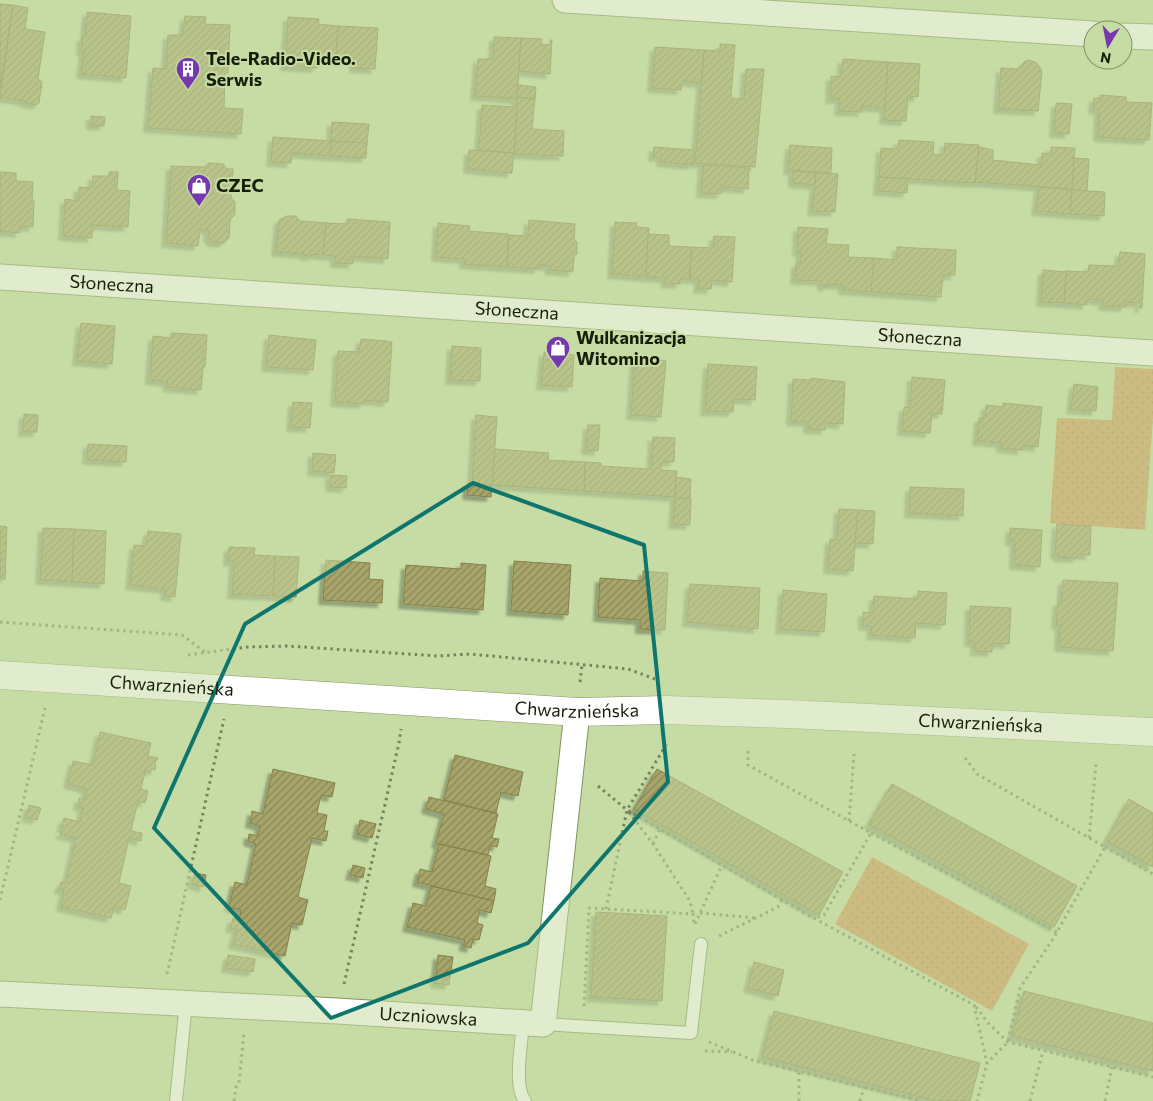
<svg xmlns="http://www.w3.org/2000/svg" width="1153" height="1101" viewBox="0 0 1153 1101" font-family="Commissioner,sans-serif">
<defs>
<pattern id="grass-dots" width="8" height="8" patternUnits="userSpaceOnUse" patternTransform="scale(1.25)"><rect width="8" height="8" fill="#d2965a"/><path d="M2 2h.1M6 6h.1" fill="none" stroke="#a97a48" stroke-width="1.8" stroke-linecap="round"/></pattern>
<pattern id="building-hatch" width="6" height="6" patternUnits="userSpaceOnUse" patternTransform="scale(1.25)"><rect width="6" height="6" fill="#a8a56b"/><path d="M-1 1l2-2M0 6l6-6M5 7l2-2" fill="none" stroke="#888656"/></pattern>
<filter id="shadow"><feDropShadow dx="-4.5" dy="4.5" stdDeviation="1" flood-color="#0004"/></filter>
</defs>
<rect width="100%" height="100%" fill="#c7dca4"/>
<g fill="url(#grass-dots)">
<polygon points="1115,367 1153,369 1153,418 1145,530 1050,523 1057,418 1112,420"/>
<polygon points="872,857 1029,944 992,1011 835,924"/>
</g>
<g fill="url(#building-hatch)" stroke="#868249" filter="url(#shadow)">
<polygon points="0,4 13,5 0,89"/>
<polygon points="13,5 28,8 25,29 45,32 38,79 42,82 39,103 36,105 26,103 25,101 0,97"/>
<polygon points="87,12 131,16 126,78 81,74 84,51 81,51 82,37 85,37"/>
<polygon points="185,16 206,17 205,24 230,25 228,73 225,73 224,108 243,109 241,134 148,128 153,68 166,69 168,35 183,35"/>
<polygon points="288,17 319,19 318,24 338,26 336,58 317,57 317,68 285,66"/>
<polygon points="338,26 378,28 375,69 354,68 354,60 336,58"/>
<polygon points="494,37 521,38 517,99 475,96 478,59 493,59"/>
<polygon points="521,38 542,39 541,44 550,45 550,40 552,40 550,74 519,71"/>
<polygon points="720,44 735,45 731,98 744,99 746,69 764,69 755,167 695,163 704,50 720,51"/>
<polygon points="655,47 704,50 701,83 682,81 681,90 652,88"/>
<polygon points="843,59 888,62 885,108 862,106 862,112 839,111 840,99 830,99 831,76 841,77"/>
<polygon points="1028,60 1037,63 1042,71 1038,111 998,109 1001,68 1019,69 1024,62"/>
<polygon points="888,62 920,64 918,97 908,96 906,121 884,120"/>
<polygon points="518,85 536,87 535,99 517,97"/>
<polygon points="1100,95 1126,97 1126,102 1152,103 1149,140 1098,137 1099,110 1093,109 1094,98 1100,98"/>
<polygon points="517,97 535,99 532,129 564,131 563,156 514,154"/>
<polygon points="1056,103 1072,104 1069,134 1054,133"/>
<polygon points="482,105 517,107 514,153 479,150"/>
<polygon points="91,116 105,117 104,126 91,125"/>
<polygon points="332,122 369,124 367,143 331,141"/>
<polygon points="273,137 331,141 330,156 292,153 291,163 271,162"/>
<polygon points="899,140 934,142 933,154 944,155 945,143 979,145 975,183 879,177 881,148 898,149"/>
<polygon points="331,141 367,143 366,158 330,156"/>
<polygon points="790,145 832,148 831,173 788,170"/>
<polygon points="654,147 694,150 693,165 661,162 661,157 653,157"/>
<polygon points="979,147 993,150 993,160 1041,165 1042,153 1051,154 1051,147 1075,148 1072,189 975,182"/>
<polygon points="469,150 514,153 512,173 468,169"/>
<polygon points="1074,158 1089,159 1087,191 1072,190"/>
<polygon points="209,163 223,164 227,169 233,169 231,198 235,202 235,215 230,219 229,238 223,243 213,242 208,237 209,230 200,230 198,246 166,243 171,166 204,167"/>
<polygon points="703,165 749,168 748,189 722,187 721,194 701,193"/>
<polygon points="793,171 816,173 814,185 793,183"/>
<polygon points="0,172 16,173 16,181 33,182 32,201 34,201 33,227 20,226 20,233 0,231"/>
<polygon points="109,172 118,172 117,190 130,191 128,227 92,225 92,238 63,236 65,199 78,201 79,187 92,188 93,176 109,176"/>
<polygon points="816,173 838,174 835,212 812,211"/>
<polygon points="879,177 908,179 907,193 878,191"/>
<polygon points="1039,187 1072,190 1070,214 1036,211"/>
<polygon points="1072,190 1105,192 1104,216 1070,214"/>
<polygon points="287,216 296,216 300,221 326,223 323,255 312,254 312,256 305,256 305,254 276,252 279,220"/>
<polygon points="347,219 390,222 388,259 353,256 353,264 335,263 335,256 323,255 326,223 347,224"/>
<polygon points="529,220 575,224 574,239 577,242 577,254 574,256 573,272 549,270 550,266 539,265 539,269 507,267 509,235 528,236"/>
<polygon points="615,222 637,223 636,227 649,228 646,277 612,274"/>
<polygon points="438,223 470,226 469,231 508,234 507,267 464,264 464,259 436,257"/>
<polygon points="798,227 828,229 826,244 849,245 848,257 874,258 871,292 843,290 843,285 828,284 827,287 822,286 822,281 795,280 796,263 800,263 801,252 797,252"/>
<polygon points="648,234 669,235 669,246 691,247 689,279 680,279 680,284 665,283 666,278 646,277"/>
<polygon points="714,236 735,237 732,282 712,280 711,289 698,289 699,279 690,279 692,247 713,248"/>
<polygon points="897,247 956,250 955,275 943,275 941,297 871,292 874,258 897,260"/>
<polygon points="1120,252 1145,254 1142,308 1139,308 1140,303 1126,302 1125,307 1103,306 1103,301 1087,299 1087,305 1064,303 1066,271 1088,272 1089,265 1118,266"/>
<polygon points="1043,270 1066,272 1064,303 1041,302"/>
<polygon points="81,323 115,326 112,364 77,361"/>
<polygon points="171,333 207,335 205,367 203,367 201,390 167,387 168,382 150,380 153,336 171,338"/>
<polygon points="269,335 316,340 313,370 266,367"/>
<polygon points="361,339 387,341 387,342 392,342 388,402 364,400 364,404 335,402 338,351 359,352"/>
<polygon points="452,346 481,348 480,381 450,380"/>
<polygon points="544,352 574,355 572,387 541,385"/>
<polygon points="635,357 666,361 661,417 631,415"/>
<polygon points="708,364 757,367 755,400 734,399 733,412 705,411"/>
<polygon points="912,377 945,380 942,414 932,413 930,433 902,431 904,407 910,408"/>
<polygon points="811,378 845,382 843,424 826,423 825,430 808,429 808,422 791,421 793,379 810,380"/>
<polygon points="1074,384 1098,387 1096,411 1071,409"/>
<polygon points="293,402 312,403 310,428 291,427"/>
<polygon points="1003,403 1042,407 1038,447 1022,445 1022,450 1001,448 1001,443 977,441 979,418 985,418 986,405 1003,407"/>
<polygon points="24,414 38,415 37,432 23,432"/>
<polygon points="476,415 497,417 492,485 472,483"/>
<polygon points="588,425 600,425 598,451 586,450"/>
<polygon points="653,437 675,438 674,462 662,461 661,470 677,471 675,497 584,491 585,462 601,463 601,466 651,469"/>
<polygon points="88,444 127,446 126,462 87,460"/>
<polygon points="495,449 549,453 548,460 585,462 584,491 492,485"/>
<polygon points="313,453 336,455 334,473 312,471"/>
<polygon points="330,475 347,476 346,488 330,487"/>
<polygon points="676,477 691,479 690,499 675,498"/>
<polygon points="468,483 492,485 491,497 467,495"/>
<polygon points="910,487 964,489 963,516 909,513"/>
<polygon points="675,498 691,499 690,525 673,524"/>
<polygon points="839,509 858,510 853,571 828,569 830,539 837,540"/>
<polygon points="858,510 875,511 873,544 855,543"/>
<polygon points="1057,524 1091,526 1090,555 1077,555 1077,558 1058,557 1059,554 1055,554"/>
<polygon points="0,526 7,527 5,579 0,579"/>
<polygon points="43,528 74,529 72,582 40,580"/>
<polygon points="1010,528 1042,530 1040,567 1014,565 1015,541 1010,541"/>
<polygon points="74,529 106,531 104,584 72,582"/>
<polygon points="148,531 181,534 175,597 165,596 166,589 130,585 134,545 146,546"/>
<polygon points="229,547 255,548 254,555 275,556 273,596 232,594 234,561 228,561"/>
<polygon points="275,556 299,557 296,597 273,596"/>
<polygon points="326,560 370,563 369,579 383,580 382,603 323,600"/>
<polygon points="514,561 571,565 568,615 511,611"/>
<polygon points="461,563 486,565 483,610 403,604 406,565 461,569"/>
<polygon points="643,571 668,573 665,630 640,629 640,620 598,617 600,578 643,581"/>
<polygon points="1063,580 1118,583 1113,651 1059,647 1060,625 1056,625 1058,602 1061,602"/>
<polygon points="690,584 759,588 760,587 758,629 687,622"/>
<polygon points="783,590 827,594 824,632 780,629"/>
<polygon points="918,591 947,593 945,625 916,623 915,638 871,635 872,626 863,626 863,612 873,613 874,596 918,599"/>
<polygon points="970,606 1011,608 1009,644 992,643 992,652 975,651 975,642 969,642"/>
<polygon points="100,732 151,743 148,756 158,758 157,760 155,761 155,764 156,765 155,770 151,769 150,772 145,771 141,789 148,791 145,803 138,801 131,831 142,833 141,841 129,838 119,883 131,886 125,910 114,907 111,918 61,907 64,890 59,889 61,882 66,883 76,838 60,834 61,831 62,833 65,830 63,827 61,828 64,818 80,822 83,807 78,806 79,798 85,799 87,789 68,784 73,761 93,765"/>
<polygon points="455,755 523,772 518,796 501,792 496,813 444,800"/>
<polygon points="273,769 335,783 332,797 321,795 317,813 327,815 324,831 328,831 326,841 312,838 298,897 308,900 302,925 292,923 285,956 233,944 237,929 230,928 233,918 239,920 241,910 229,907 235,882 247,885 256,844 248,841 249,834 258,836 260,826 250,823 252,811 263,814"/>
<polygon points="657,769 843,872 819,915 634,809"/>
<polygon points="892,784 1077,886 1054,927 869,824"/>
<polygon points="429,797 498,814 492,838 499,839 497,847 490,845 488,855 436,843 444,814 426,809"/>
<polygon points="1129,799 1153,813 1153,867 1106,841"/>
<polygon points="29,805 41,808 37,820 26,817"/>
<polygon points="360,820 376,824 372,838 357,834"/>
<polygon points="439,844 491,856 485,886 496,889 494,901 417,882 420,869 432,872"/>
<polygon points="353,865 365,868 363,878 350,875"/>
<polygon points="195,873 206,875 204,887 192,884"/>
<polygon points="431,886 494,901 491,913 480,910 477,923 483,925 479,940 473,939 471,948 463,946 465,940 407,927 413,903 426,906"/>
<polygon points="596,912 667,916 662,1001 591,997"/>
<polygon points="228,955 255,959 253,972 226,968"/>
<polygon points="438,955 453,957 449,985 435,983"/>
<polygon points="754,962 784,970 778,996 748,988"/>
<polygon points="1024,991 1153,1023 1153,1071 1012,1036"/>
<polygon points="774,1011 980,1063 970,1101 936,1101 762,1057"/>
</g>
<g fill="none" stroke-linecap="round" stroke-linejoin="round">
<defs>
<g id="service">
<path d="M 523,1022 C 522,1042 513,1086 525,1101"/>
<polyline points="543,1024 691,1033 701,944"/>
<polyline points="176,1101 186,1003"/>
</g>
<g id="minor">
<polyline points="565,0 1093,34"/>
<polyline points="1123,36 1153,37"/>
<path id="s1" d="M 0,277 L 1153,353"/>
<path id="s2" d="M 0,994 L 337,1011 L 543,1024 L 577,712"/>
</g>
<g id="secondary">
<path id="s3" d="M 0,675 L 577,712 L 666,710 L 788,714 L 1153,732"/>
</g>
</defs>
<use href="#service" stroke="#80945f" stroke-width="14"/>
<use href="#minor" stroke="#80945f" stroke-width="27"/>
<use href="#secondary" stroke="#80945f" stroke-width="29"/>
<g stroke="#75845c" stroke-width="3" stroke-dasharray="2.5 4" stroke-linecap="butt">
<polyline points="0,622 182,635 206,653"/>
<polyline points="188,655 247,647 288,646 438,656 470,654 628,669 655,679"/>
<polyline points="580,682 582,665"/>
<polyline points="748,751 748,765 871,833 824,915 816,918"/>
<polyline points="965,758 977,774 1105,847 1053,939 1020,988 1008,1042 987,1063 977,1101"/>
<polyline points="598,786 627,810 660,829 810,916 974,1005 987,1063"/>
<polyline points="629,812 653,844 690,901 693,914"/>
<polyline points="849,821 854,754"/>
<polyline points="871,833 1057,932"/>
<polyline points="1089,838 1096,764"/>
<polyline points="653,844 660,829"/>
<polyline points="1105,847 1153,874"/>
<polyline points="0,900 45,708"/>
<polyline points="606,909 627,810 666,745 667,740"/>
<polyline points="700,913 756,918"/>
<polyline points="695,924 722,865"/>
<polyline points="719,936 778,907 782,900"/>
<polyline points="167,974 224,719"/>
<polyline points="344,984 399,743 401,729"/>
<polyline points="584,1006 589,908 693,914 694,923"/>
<polyline points="976,1007 989,1024 1008,1042 1153,1077"/>
<polyline points="709,1042 755,1061 922,1101"/>
<polyline points="705,1051 732,1052"/>
<polyline points="234,1101 236,1087 239,1083 244,1033"/>
<polyline points="799,1101 799,1072"/>
<polyline points="860,1101 864,1087"/>
<polyline points="1030,1101 1043,1051"/>
<polyline points="1105,1101 1112,1067"/>
</g>
<use href="#service" stroke="#fff" stroke-width="12"/>
<use href="#minor" stroke="#fff" stroke-width="25"/>
<use href="#secondary" stroke="#fff" stroke-width="28"/>
</g>
<path d="M0 0H1153V1101H0ZM 473,483 L 644,545 L 668,782 L 528,943 L 331,1018 L 154,828 L 245,624 Z" fill="#c7dca4" fill-opacity=".55" fill-rule="evenodd"/>
<path fill="none" stroke="#0f766e" stroke-width="4" stroke-linejoin="round" d="M 473,483 L 644,545 L 668,782 L 528,943 L 331,1018 L 154,828 L 245,624 Z"/>
<defs>
<symbol id="building-pin" viewBox="-11 -11 22 30"><path d="M0 17L-7.5 6A9.5 9.5 0 1 1 7.5 6Z" fill="#7638ad" stroke="#c7dca4"/><path d="M-4-6H4V6H1V3H-1V6H-4ZM-2.5-4.3h1.7v1.8h-1.7ZM.8-4.3h1.7v1.8H.8ZM-2.5-1h1.7V.8h-1.7ZM.8-1h1.7V.8H.8Z" fill="#fff"/></symbol>
<symbol id="shop-pin" viewBox="-11 -11 22 30"><path d="M0 17L-7.5 6A9.5 9.5 0 1 1 7.5 6Z" fill="#7638ad" stroke="#c7dca4"/><path d="M-5-2.5h2.3a2.7 3.5 0 0 1 5.4 0H5L5.5 6h-11ZM-1.5-2.5h3a1.5 2.3 0 0 0-3 0Z" fill="#fff"/></symbol>
</defs>
<g fill-rule="evenodd">
<use href="#building-pin" x="174" y="55" width="28" height="38"/>
<use href="#shop-pin" x="185" y="172" width="28" height="38"/>
<use href="#shop-pin" x="544" y="334" width="28" height="38"/>
</g>
<g text-anchor="middle" stroke-width="4" stroke-linejoin="round" paint-order="stroke">
<g font-size="18" font-weight="bold" fill="#161e08" stroke="#c7dca4" text-anchor="start">
<text x="206" y="65">Tele-Radio-Video.<tspan x="206" dy="21">Serwis</tspan></text>
<text x="216" y="192">CZEC</text>
<text x="576" y="344">Wulkanizacja<tspan x="576" dy="21">Witomino</tspan></text>
</g>
<g font-size="18" fill="#161e08" stroke="#c7dca4">
<text dy="6" stroke="none"><textPath href="#s1" startOffset="112">Słoneczna</textPath></text>
<text dy="6" stroke="none"><textPath href="#s1" startOffset="518">Słoneczna</textPath></text>
<text dy="6" stroke="none"><textPath href="#s1" startOffset="922">Słoneczna</textPath></text>
<text dy="6" stroke="none"><textPath href="#s3" startOffset="172">Chwarznieńska</textPath></text>
<text dy="6" stroke="none"><textPath href="#s3" startOffset="578">Chwarznieńska</textPath></text>
<text dy="6" stroke="none"><textPath href="#s3" startOffset="982">Chwarznieńska</textPath></text>
<text dy="6" stroke="none"><textPath href="#s2" startOffset="429">Uczniowska</textPath></text>
</g>
</g>
<g transform="translate(1108 45) rotate(190)"><circle r="24" fill="#c7dca4" stroke="#809066"/>
<path d="M0-4L9 19L0 12L-9 19Z" fill="#7638ad"/>
<text y="-8" font-size="14" font-weight="bold" text-anchor="middle" fill="#161e08">N</text>
</g>
</svg>
